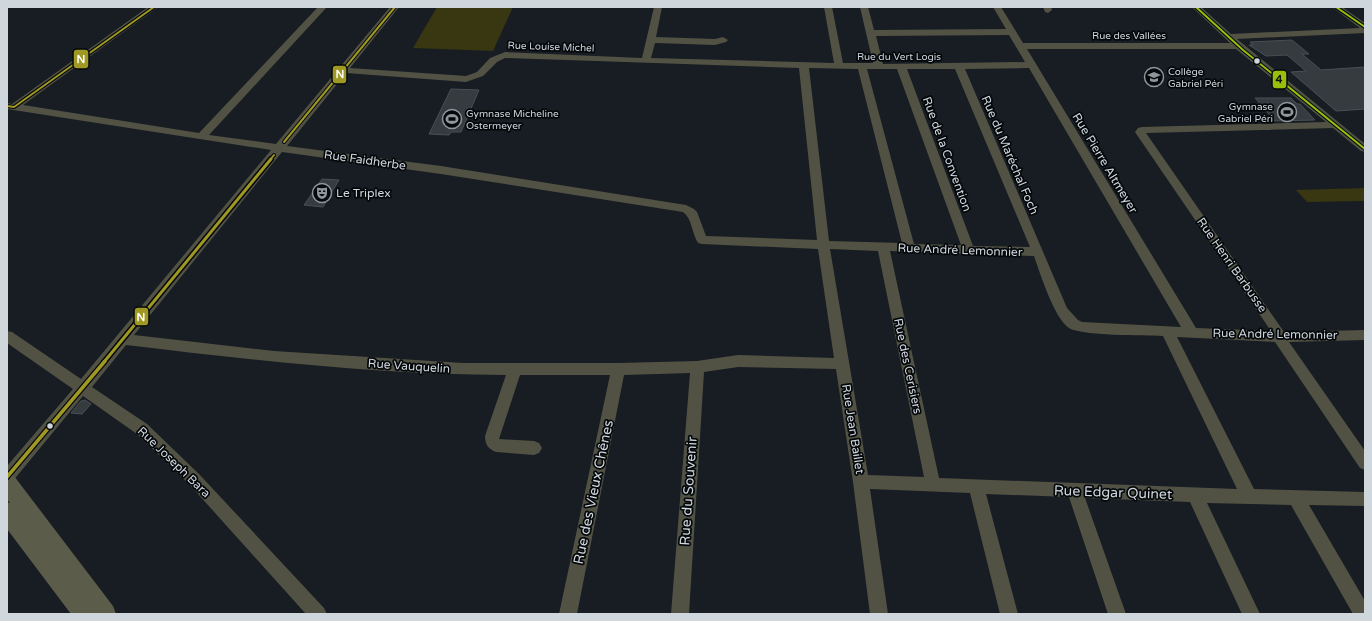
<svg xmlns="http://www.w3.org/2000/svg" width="1372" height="621" viewBox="0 0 1372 621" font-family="'Varela Round',sans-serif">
<rect width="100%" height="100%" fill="#171d22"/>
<g fill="#393612">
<polygon points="437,7 513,7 493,51 413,48"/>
<polygon points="1365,188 1365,201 1307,202 1296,190"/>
</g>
<g fill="#363b3f" stroke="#4a4f53">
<polygon points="1292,40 1309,54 1302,54 1321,70 1365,67 1365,109 1336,111 1291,72 1306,71 1287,55 1266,56 1249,45 1253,45 1250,42"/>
<polygon points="451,89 479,90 461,132 451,132 449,135 429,134"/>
<polygon points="1255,98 1291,98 1297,104 1300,104 1315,120 1275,121"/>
<polygon points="322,179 339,180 323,207 304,205"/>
<polygon points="85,400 91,404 82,414 71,413 81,401"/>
</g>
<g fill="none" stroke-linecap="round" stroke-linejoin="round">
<g fill="#525244" fill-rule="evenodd">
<path d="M 148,7 L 158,7 L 23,105 L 199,133 L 318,7 L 327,7 L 209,135 L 276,144 L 390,7 L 399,7 L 350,68 L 466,76 L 477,72 L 490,58 L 505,52 L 642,58 L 654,7 L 662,7 L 656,37 L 715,39 L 723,37 L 728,40 L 726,42 L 715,45 L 655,43 L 651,58 L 834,63 L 824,7 L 832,7 L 843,63 L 873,63 L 860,7 L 868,7 L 874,30 L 1006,29 L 993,7 L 1001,7 L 1023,43 L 1230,43 L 1192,7 L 1201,7 L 1231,34 L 1360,28 L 1332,7 L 1342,7 L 1365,23 L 1365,33 L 1237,39 L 1365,144 L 1365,152 L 1361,151 L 1333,128 L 1146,133 L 1284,332 L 1365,330 L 1365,340 L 1289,342 L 1365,451 L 1365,470 L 1360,468 L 1275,342 L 1177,337 L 1254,489 L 1365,492 L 1365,506 L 1309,505 L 1365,601 L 1365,614 L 1353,614 L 1291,505 L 1207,503 L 1260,614 L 1242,614 L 1190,502 L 1085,498 L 1126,614 L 1108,614 L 1069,497 L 986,494 L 1018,614 L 1000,614 L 970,493 L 870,489 L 888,614 L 870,614 L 853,482 L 836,369 L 738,367 L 704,372 L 689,614 L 671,614 L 690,373 L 624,375 L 577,614 L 559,614 L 610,375 L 520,375 L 499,439 L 534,441 L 539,443 L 542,448 L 539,453 L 534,455 L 496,452 C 488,449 485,444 485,436 L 506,375 C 379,375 252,360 126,345 L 92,387 L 147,424 L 199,474 L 324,608 L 327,614 L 306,614 L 189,484 L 137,434 L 83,396 L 12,482 L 7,484 L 7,466 L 73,389 L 7,343 L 7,331 L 12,332 L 81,379 L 271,150 L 7,109 L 7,103 L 12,104 ZM 1009,35 L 1025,62 L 883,64 L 876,36 ZM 1027,49 L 1236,49 L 1326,122 L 1142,127 L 1138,128 L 1135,132 L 1271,331 L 1196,328 ZM 505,58 L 799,68 L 817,240 L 706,236 L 697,212 L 694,209 L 686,205 L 441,166 L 287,146 L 346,73 L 466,82 L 483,76 L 497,62 ZM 809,68 L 858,69 L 902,243 L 829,241 ZM 1029,68 L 1181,327 L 1082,322 L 1078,320 L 1067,308 L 965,69 ZM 867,69 L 897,69 L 961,245 L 914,244 ZM 907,69 L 955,69 L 1030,247 L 973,246 ZM 282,152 L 441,174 L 683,212 C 692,218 692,234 698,243 L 702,244 L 818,249 L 834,358 L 738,355 L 697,361 L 618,363 L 463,363 L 274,351 L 134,335 ZM 830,249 L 878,251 L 924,477 L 868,475 ZM 890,251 L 965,254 L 969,255 L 973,254 L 1034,256 C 1040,273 1054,318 1069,328 C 1081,336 1145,335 1163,336 L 1237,489 L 939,478 Z"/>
<polygon points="1043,7 1051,7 1052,10 1048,13 1045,12"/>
</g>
<polygon fill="#5c5c4b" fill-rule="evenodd" points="7,474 14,476 113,606 116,614 71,614 7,529 7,502 10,503 7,499"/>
<defs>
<g id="bus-1-far2">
<polyline points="7,106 14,107 154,7"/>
<polyline points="284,142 395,7"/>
<polyline points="270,160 274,155"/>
</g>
<polyline id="bus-1-far1" points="104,362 271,159"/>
<polyline id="bus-1" points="7,477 105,361"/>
<g id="bus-2">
<polyline points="1196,7 1243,50 1365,149"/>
<polyline points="1336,7 1365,27"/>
</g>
</defs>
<use href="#bus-1-far2" stroke="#04080b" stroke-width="4"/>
<use href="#bus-1-far1" stroke="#04080b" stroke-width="6"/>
<use href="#bus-1" stroke="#04080b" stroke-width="6"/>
<use href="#bus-2" stroke="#04080b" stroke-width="4"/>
<use href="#bus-1-far2" stroke="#9f9822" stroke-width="2"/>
<use href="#bus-1-far1" stroke="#9f9822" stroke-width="3"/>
<use href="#bus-1" stroke="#9f9822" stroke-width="3.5"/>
<use href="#bus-2" stroke="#97bf0c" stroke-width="2"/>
</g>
<defs>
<symbol id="school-ring" viewBox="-11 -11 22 22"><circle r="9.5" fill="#04080b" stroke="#8f959b" stroke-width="1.5"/><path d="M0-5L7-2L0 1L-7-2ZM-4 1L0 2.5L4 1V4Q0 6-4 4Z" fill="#8f959b"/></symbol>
<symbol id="stadium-ring" viewBox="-11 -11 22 22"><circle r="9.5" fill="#04080b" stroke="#8f959b" stroke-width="1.5"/><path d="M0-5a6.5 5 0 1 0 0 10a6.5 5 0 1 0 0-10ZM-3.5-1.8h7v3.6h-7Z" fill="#8f959b"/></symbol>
<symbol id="theatre-ring" viewBox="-11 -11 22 22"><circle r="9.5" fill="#04080b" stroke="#8f959b" stroke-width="1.5"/><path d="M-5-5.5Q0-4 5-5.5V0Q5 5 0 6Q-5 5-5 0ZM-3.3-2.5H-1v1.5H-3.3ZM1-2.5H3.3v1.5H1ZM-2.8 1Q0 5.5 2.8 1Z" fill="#8f959b"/></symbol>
</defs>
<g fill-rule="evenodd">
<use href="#school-ring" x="1143" y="66" width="22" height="22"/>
<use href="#stadium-ring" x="1276" y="101" width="22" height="22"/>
<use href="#stadium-ring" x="441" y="108" width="22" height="22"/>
<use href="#theatre-ring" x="311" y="182" width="22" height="22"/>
</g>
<g fill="#cfd6dc" stroke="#04080b" stroke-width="1.5">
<circle cx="1257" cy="61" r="3.5"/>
<circle cx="50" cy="426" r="3.5"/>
</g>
<g text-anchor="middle" stroke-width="3.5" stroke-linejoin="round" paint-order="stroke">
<g font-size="10" fill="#cfd6dc" stroke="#04080b">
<text x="1129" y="39">Rue des Vallées</text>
<text transform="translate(551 46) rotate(2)" y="4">Rue Louise Michel</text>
<text x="899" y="60">Rue du Vert Logis</text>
</g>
<g font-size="10" fill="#cfd6dc" stroke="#04080b" text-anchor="start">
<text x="1168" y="75">Collège<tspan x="1168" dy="12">Gabriel Péri</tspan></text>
<text x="1273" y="110" text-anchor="end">Gymnase<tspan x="1273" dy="12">Gabriel Péri</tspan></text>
<text x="466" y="117">Gymnase Micheline<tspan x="466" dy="12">Ostermeyer</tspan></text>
</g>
<g font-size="12" fill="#cfd6dc" stroke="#04080b">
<text transform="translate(947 154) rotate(70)" y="4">Rue de la Convention</text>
<text transform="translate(1010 155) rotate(67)" y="4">Rue du Maréchal Foch</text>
<text transform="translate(365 160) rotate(8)" y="4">Rue Faidherbe</text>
<text transform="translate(1105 163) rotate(59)" y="4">Rue Pierre Altmeyer</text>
<text transform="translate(960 250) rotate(2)" y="4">Rue André Lemonnier</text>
<text transform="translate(1232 265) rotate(55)" y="4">Rue Henri Barbusse</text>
<text transform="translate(1275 334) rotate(1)" y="4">Rue André Lemonnier</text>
<text transform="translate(409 366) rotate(4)" y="4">Rue Vauquelin</text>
<text transform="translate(908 366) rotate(78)" y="4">Rue des Cerisiers</text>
<text transform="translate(853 429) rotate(81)" y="4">Rue Jean Baillet</text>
<text transform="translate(174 462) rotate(44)" y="4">Rue Joseph Bara</text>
</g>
<g font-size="12" fill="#cfd6dc" stroke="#04080b" text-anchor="start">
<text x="336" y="197">Le Triplex</text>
</g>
<g font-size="14" fill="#cfd6dc" stroke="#04080b">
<text transform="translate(688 491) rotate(-86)" y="5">Rue du Souvenir</text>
<text transform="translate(593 492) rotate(-78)" y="5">Rue des Vieux Chênes</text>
<text transform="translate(1113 492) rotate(2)" y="5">Rue Edgar Quinet</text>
</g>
</g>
<g stroke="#04080b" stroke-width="1.5">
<rect x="73" y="49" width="16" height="20" rx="4" fill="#9f9822"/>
<rect x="332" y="65" width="15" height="19" rx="4" fill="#9f9822"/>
<rect x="1272" y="70" width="15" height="19" rx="4" fill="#97bf0c"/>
<rect x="134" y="307" width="15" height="19" rx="4" fill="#9f9822"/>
</g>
<g font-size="11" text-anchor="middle" font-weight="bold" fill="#fff">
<text x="81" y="63">N</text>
<text x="340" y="78">N</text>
<text x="141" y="321">N</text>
</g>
<g font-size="11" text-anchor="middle" font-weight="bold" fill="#111">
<text x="1279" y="83">4</text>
</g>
<rect width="1372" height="621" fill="none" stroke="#cfd6dc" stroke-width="16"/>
</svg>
